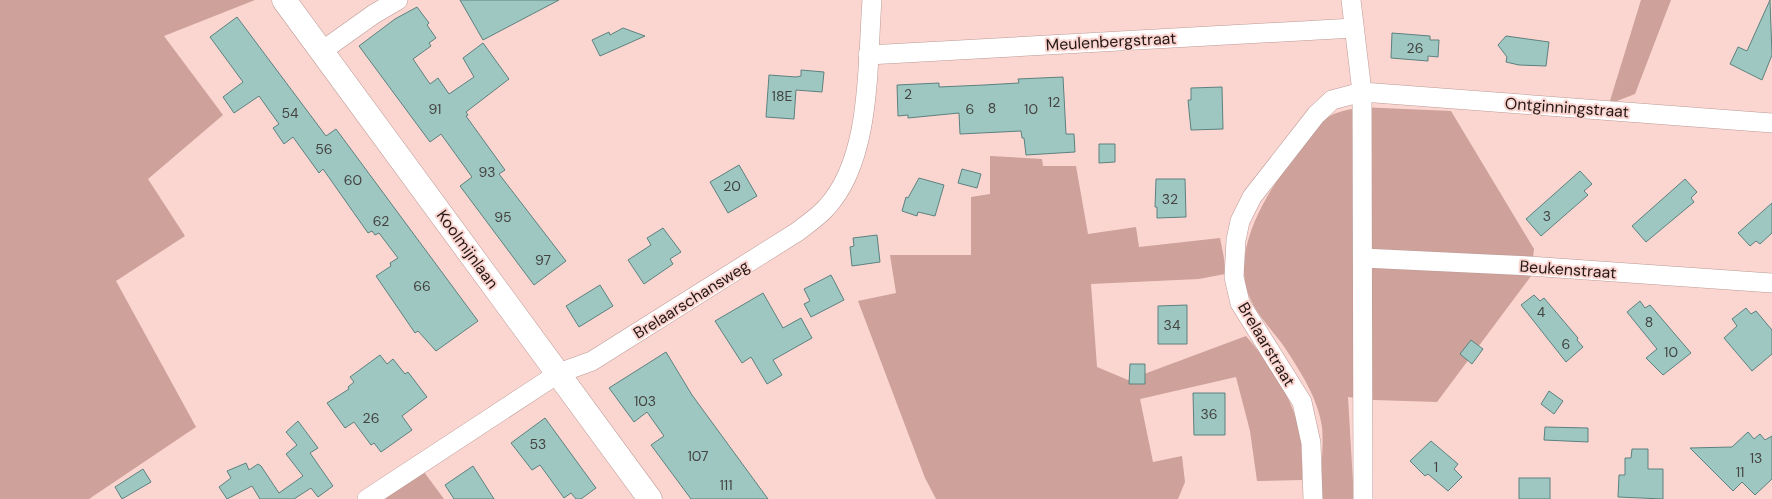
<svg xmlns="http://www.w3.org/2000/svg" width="1772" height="499" viewBox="0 0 1772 499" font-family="'DM Sans',sans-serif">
<rect width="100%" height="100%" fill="#fbd6d1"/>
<g fill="#cea19b">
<polygon points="0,0 255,0 164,36 223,115 148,179 185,236 116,281 196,427 89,499 0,499"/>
<polygon points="1641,0 1671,0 1635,94 1609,104"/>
<path d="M 1359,107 L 1451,111 L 1534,249 L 1531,276 L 1437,402 L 1374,400 L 1348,397 L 1354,499 L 1321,499 C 1320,478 1324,446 1322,427 C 1318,398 1300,371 1285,348 C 1272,329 1252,311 1246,287 C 1235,238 1272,186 1299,149 C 1308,138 1317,123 1330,116 C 1338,111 1350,110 1359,107 Z"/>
<path d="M 990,156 L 1042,159 L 1043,166 L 1076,166 L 1088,234 L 1136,227 L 1139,247 L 1220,238 L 1224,258 L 1225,274 L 1199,279 L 1091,284 L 1097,367 L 1128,380 L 1246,336 C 1271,365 1296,402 1301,441 C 1302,454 1302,467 1302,480 L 1257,481 L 1250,431 L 1236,377 L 1140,399 L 1153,462 L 1182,456 L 1185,482 L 1178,499 L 936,499 L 925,478 L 858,301 L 896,293 L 890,255 L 971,255 L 971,197 L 990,194 Z"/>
<polygon points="424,472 444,499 383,499"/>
</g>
<g fill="#9fc7c2" stroke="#5c817e">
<polygon points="460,0 559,0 483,40"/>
<polygon points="1770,0 1772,55 1762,80 1730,64 1738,47 1747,51"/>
<polygon points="417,7 429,23 427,25 436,38 429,43 431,46 413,59 430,84 438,78 449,94 474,77 463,58 483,43 509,79 466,112 468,115 466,116 505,170 499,174 566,261 534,285 460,186 472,177 441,134 430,142 359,46 395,19"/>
<polygon points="237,17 326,136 336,129 478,321 436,351 418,331 415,333 376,276 391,266 390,263 398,258 379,233 375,235 372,231 368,233 323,169 319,173 293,137 284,144 273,128 279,124 259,96 234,113 223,97 243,82 210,37"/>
<polygon points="623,28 645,36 600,56 592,40 609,32 610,35"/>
<polygon points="1392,33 1430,36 1430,40 1439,40 1438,57 1428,56 1428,61 1391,58"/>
<polygon points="1506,36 1549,42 1546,66 1519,65 1506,62 1507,57 1498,45"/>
<polygon points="801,70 824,72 822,92 796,90 794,119 766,117 769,75 796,77 801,76"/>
<polygon points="1063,77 1066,134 1074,134 1075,152 1026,155 1024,138 1022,138 1021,131 960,134 959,113 908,118 908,115 898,116 897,85 939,83 939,87 984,85 1019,83 1018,79"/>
<polygon points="1222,87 1223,129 1191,130 1188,100 1191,100 1191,88"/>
<polygon points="1099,144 1115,144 1115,162 1099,163"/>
<polygon points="739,165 757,196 728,213 710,182"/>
<polygon points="962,169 981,174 977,188 958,183"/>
<polygon points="1580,171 1592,184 1584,191 1588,195 1541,236 1526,219"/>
<polygon points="919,178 944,185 935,216 918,212 917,216 902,211 906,197 908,198"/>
<polygon points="1156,179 1185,179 1186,217 1157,218 1157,207 1155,207"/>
<polygon points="1685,179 1697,192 1691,198 1694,202 1646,242 1632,226"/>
<polygon points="1772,203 1772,233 1760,244 1756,241 1750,246 1738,233"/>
<polygon points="663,228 681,252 670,259 673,264 644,284 628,260 651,245 647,238"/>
<polygon points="877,235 880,262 852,266 850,247 854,246 853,238"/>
<polygon points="831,275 844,300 811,317 804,304 810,301 804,289"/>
<polygon points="600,285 613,306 579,327 566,306"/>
<polygon points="763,293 783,328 801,318 812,338 773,360 782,375 767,384 751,357 742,363 715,321"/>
<polygon points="1534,295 1540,301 1544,298 1578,338 1577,340 1583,347 1566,362 1521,305"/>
<polygon points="1640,301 1645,308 1650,305 1691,353 1663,375 1646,358 1657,349 1627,312"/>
<polygon points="1187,305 1187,344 1158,344 1158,306"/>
<polygon points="1746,308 1751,314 1756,311 1772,330 1772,354 1752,371 1724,338 1737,326 1732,319"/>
<polygon points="1471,340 1483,349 1472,364 1460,354"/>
<polygon points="666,352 692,395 768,499 691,499 651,445 664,436 647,412 634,422 609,388"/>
<polygon points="380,355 387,364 393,359 405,374 408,372 427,397 402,416 412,430 381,452 374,443 371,445 354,422 345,428 327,403 349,389 348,387 354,382 350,377"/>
<polygon points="1130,364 1145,364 1145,384 1129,384"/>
<polygon points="1549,391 1563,401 1554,414 1541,404"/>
<polygon points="1193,393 1225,393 1225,435 1194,435"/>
<polygon points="545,418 596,488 581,499 576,499 571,493 564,498 540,465 532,470 511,443"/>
<polygon points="298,421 318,448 310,453 333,486 318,497 311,488 294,499 260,499 252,486 227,499 219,487 231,478 227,471 246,463 249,470 258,464 261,466 279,493 303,476 286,454 297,445 286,432"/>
<polygon points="1545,427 1588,428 1588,442 1544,440"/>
<polygon points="1748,432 1754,439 1760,434 1765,440 1772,436 1772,479 1755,495 1742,482 1733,491 1690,448 1732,447"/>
<polygon points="1431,441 1458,464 1454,469 1462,477 1448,491 1428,474 1425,476 1410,461"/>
<polygon points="1632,449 1648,449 1648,469 1663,469 1663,499 1618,497 1619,475 1625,475 1625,458 1631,458"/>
<polygon points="473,466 494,499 454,499 445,485"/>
<polygon points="143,469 151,482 122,499 115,487"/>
<rect x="1519" y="478" width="31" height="21"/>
</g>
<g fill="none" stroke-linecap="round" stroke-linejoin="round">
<defs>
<g id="minor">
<polyline points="1351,0 1362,92 1363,499"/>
<polyline points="322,51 374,14 398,0"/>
<polyline points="868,55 1354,28"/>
<polyline points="1363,258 1529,266 1772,283"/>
<path d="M 367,499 L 559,373 L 592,361 L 797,232 C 806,225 818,217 826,208 C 872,159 867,64 872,0"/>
<polyline points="1313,499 1311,443 1302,402 1240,303 1234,277 1236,240 1240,221 1252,197 1316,115 1332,100 1362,92 1772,123"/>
</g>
<polyline id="tertiary" points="284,0 650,499"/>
</defs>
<use href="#minor" stroke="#bc9995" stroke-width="20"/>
<use href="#tertiary" stroke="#bc9995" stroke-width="25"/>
<use href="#minor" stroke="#fff" stroke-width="19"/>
<use href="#tertiary" stroke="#fff" stroke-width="24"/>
</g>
<g text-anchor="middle" stroke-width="4" stroke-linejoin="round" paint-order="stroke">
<g font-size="14" fill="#434340">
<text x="1415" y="53">26</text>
<text x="908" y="99">2</text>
<text x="782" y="101">18E</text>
<text x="1054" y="107">12</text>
<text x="992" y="113">8</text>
<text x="435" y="114">91</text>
<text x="970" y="114">6</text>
<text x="1031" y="114">10</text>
<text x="290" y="118">54</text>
<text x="324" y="154">56</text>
<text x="487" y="177">93</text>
<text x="353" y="185">60</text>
<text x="732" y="191">20</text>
<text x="1170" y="204">32</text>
<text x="1547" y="221">3</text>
<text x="503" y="222">95</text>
<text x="381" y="226">62</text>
<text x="543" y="265">97</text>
<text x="422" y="291">66</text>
<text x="1541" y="317">4</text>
<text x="1649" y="327">8</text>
<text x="1172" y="330">34</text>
<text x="1566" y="349">6</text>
<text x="1671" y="357">10</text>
<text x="645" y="406">103</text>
<text x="1209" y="419">36</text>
<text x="371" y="423">26</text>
<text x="538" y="449">53</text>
<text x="698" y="461">107</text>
<text x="1756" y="463">13</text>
<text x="1436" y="472">1</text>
<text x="1740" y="477">11</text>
<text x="726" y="490">111</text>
</g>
<g font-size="16" fill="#241715" stroke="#fbd6d1">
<text transform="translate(1111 41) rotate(-3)" y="6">Meulenbergstraat</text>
<text transform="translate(1567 107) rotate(4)" y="6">Ontginningstraat</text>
<text transform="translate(468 249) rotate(54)" y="6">Koolmijnlaan</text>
<text transform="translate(1568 269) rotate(4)" y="6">Beukenstraat</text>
<text transform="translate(691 299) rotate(-32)" y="6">Brelaarschansweg</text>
<text transform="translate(1267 344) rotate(59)" y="6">Brelaarstraat</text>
</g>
</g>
</svg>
